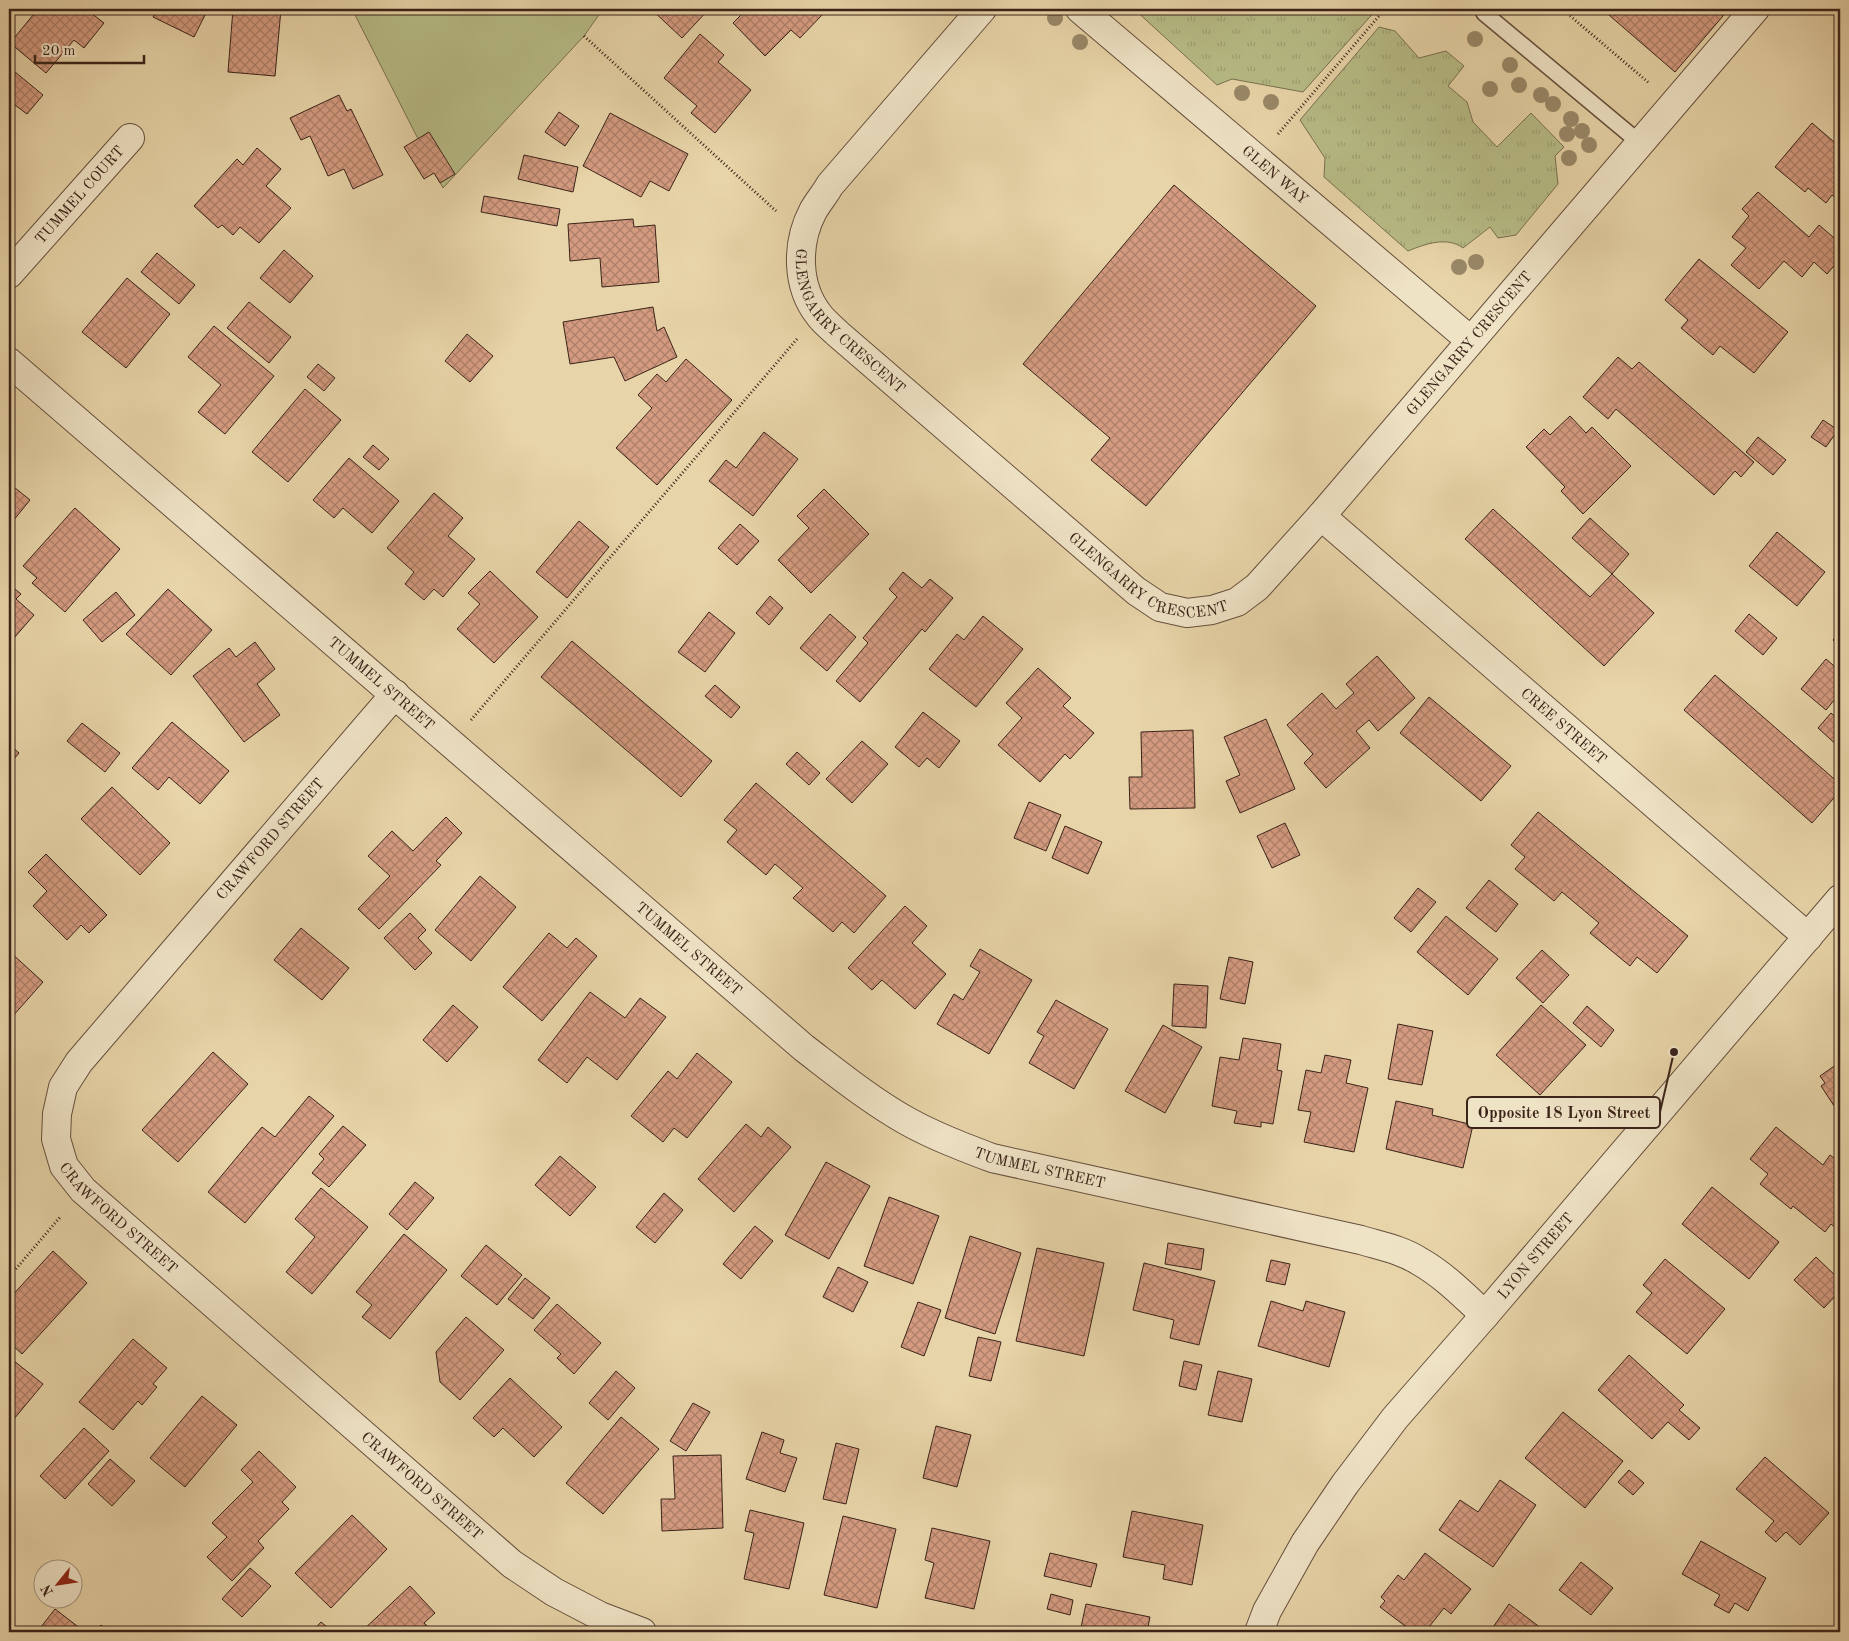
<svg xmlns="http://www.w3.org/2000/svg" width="1849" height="1641" viewBox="0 0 1849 1641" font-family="'Old Standard TT',serif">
<defs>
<pattern id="grass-tufts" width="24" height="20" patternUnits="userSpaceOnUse" patternTransform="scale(1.25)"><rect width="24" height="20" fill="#b7bc86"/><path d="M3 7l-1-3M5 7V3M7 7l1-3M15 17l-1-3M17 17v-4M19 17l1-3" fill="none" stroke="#9ea173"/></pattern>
<pattern id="building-cross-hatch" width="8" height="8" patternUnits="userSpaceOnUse" patternTransform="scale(1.25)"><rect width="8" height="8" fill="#d49b80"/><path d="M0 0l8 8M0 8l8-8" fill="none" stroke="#ad7e68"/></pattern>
</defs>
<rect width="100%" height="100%" fill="#e7d4a8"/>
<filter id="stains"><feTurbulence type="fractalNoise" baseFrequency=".004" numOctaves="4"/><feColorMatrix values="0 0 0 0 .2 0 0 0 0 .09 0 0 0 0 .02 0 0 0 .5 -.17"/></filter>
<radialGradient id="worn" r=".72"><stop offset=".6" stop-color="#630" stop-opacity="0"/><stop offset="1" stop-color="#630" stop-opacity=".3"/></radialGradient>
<g fill="url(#grass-tufts)" stroke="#797050">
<polygon points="1134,9 1377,9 1303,92 1232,79 1217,85"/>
<path d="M 1379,27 L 1395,31 L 1419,58 L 1446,51 L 1464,66 L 1448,86 L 1467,102 L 1473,122 L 1497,147 L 1531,113 L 1564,147 L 1555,156 L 1558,184 L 1516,235 L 1498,238 L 1490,227 L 1463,248 C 1447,236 1425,244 1408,251 L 1324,177 L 1325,158 L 1300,120 Z"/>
</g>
<polygon fill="#b7bc86" stroke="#797050" points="352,9 603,9 584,36 443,188"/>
<g fill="url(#building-cross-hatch)" stroke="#3b2319">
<polygon points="38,9 86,9 104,23 84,48 74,40 46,73 10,43"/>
<polygon points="157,9 208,9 194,37 153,17"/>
<polygon points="233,9 281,9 275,76 228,72"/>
<polygon points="651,9 709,9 682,38"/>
<polygon points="747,9 816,9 822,15 800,38 791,30 765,56 733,23"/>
<polygon points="1602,9 1729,9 1675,72"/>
<polygon points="700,34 724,55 718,62 751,90 715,133 691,113 697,106 664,78"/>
<polygon points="9,67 43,95 27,114 15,105 9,114"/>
<polygon points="339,95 347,111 351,109 383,175 353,189 344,169 328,176 310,136 301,140 290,118"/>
<polygon points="559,112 579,126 565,146 545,132"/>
<polygon points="610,113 688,154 669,191 650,181 641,197 583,166"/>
<polygon points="1812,123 1840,147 1840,202 1832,195 1826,203 1808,188 1805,192 1775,167"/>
<polygon points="429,132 455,174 440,183 434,173 424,179 404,147"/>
<polygon points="257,148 281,169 266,186 291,208 259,243 240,227 233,235 222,225 218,228 194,206 237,159 243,165"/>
<polygon points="524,155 578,167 573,192 518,179"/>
<polygon points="1174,185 1316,306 1146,506 1091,460 1110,438 1023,364"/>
<polygon points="1758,192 1809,237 1819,225 1840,243 1840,259 1827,274 1814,262 1802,277 1784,261 1759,289 1731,265 1746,248 1732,237 1749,216 1742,209"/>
<polygon points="484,196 560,209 557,226 481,212"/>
<polygon points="633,219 634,227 655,225 659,282 602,287 600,258 570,261 568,224"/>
<polygon points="284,250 313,276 290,303 260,278"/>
<polygon points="157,253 195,285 179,304 141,272"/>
<polygon points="1699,259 1788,332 1754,373 1720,346 1713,355 1681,328 1688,320 1665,300"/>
<polygon points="127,278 170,314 126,368 82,332"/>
<polygon points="249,302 291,337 269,363 227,328"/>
<polygon points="653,307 657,331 664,327 677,357 625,381 614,357 570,364 563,322"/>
<polygon points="214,326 274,376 225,434 198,412 221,385 188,357"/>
<polygon points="467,334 493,356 470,382 445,361"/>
<polygon points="1618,357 1632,369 1639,362 1754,462 1741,477 1735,471 1714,495 1616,409 1608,419 1583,397"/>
<polygon points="686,359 732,400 657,485 616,448 652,408 638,395 657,374 666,382"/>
<polygon points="318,364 335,378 324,391 307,377"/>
<polygon points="305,389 341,420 288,482 252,452"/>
<polygon points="1570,416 1586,433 1592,427 1631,466 1583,514 1561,491 1565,487 1526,447 1544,429 1550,435"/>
<polygon points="1823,420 1838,430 1826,447 1811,437"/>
<polygon points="764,432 798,459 753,516 709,481 726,460 736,468"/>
<polygon points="1758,437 1786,460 1773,475 1746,452"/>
<polygon points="373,445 389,459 379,470 363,457"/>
<polygon points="349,458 399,501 372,533 343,508 334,518 313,500"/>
<polygon points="9,483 30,500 9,526"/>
<polygon points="824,489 869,534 811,593 778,560 809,528 797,516"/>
<polygon points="434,493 463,518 448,536 475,559 443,597 434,589 424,600 405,584 414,572 387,548"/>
<polygon points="75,508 120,549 65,612 32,583 37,578 23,566"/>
<polygon points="1493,509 1590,597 1612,574 1654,613 1604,666 1465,539"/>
<polygon points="1590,518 1629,554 1612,574 1572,538"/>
<polygon points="579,521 609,547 567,598 536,572"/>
<polygon points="740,524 759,541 737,565 718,548"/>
<polygon points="1777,532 1825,572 1797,606 1749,566"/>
<polygon points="490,571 538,617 494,663 457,629 480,604 468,593"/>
<polygon points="903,572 922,588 930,579 953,598 925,632 922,629 860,702 836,681 868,643 863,638 897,597 889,589"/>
<polygon points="9,584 21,594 16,599 34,615 14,638 9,633"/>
<polygon points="168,589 212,630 171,675 126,634"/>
<polygon points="116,592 135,615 102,642 83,620"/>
<polygon points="770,596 783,608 769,625 756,613"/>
<polygon points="709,612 735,633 705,672 678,652"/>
<polygon points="830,614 856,637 827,671 800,648"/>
<polygon points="1749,614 1777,638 1763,655 1735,631"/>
<polygon points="983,616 1023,649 976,707 929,669 957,634 964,640"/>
<polygon points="1840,632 1840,647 1833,640"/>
<polygon points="572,641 712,761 681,797 541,677"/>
<polygon points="255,642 275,669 257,684 280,715 244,742 193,676 229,648 236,657"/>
<polygon points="1377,656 1415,698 1378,731 1369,720 1356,731 1370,748 1326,788 1304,763 1313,754 1287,725 1322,693 1336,709 1354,693 1346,684"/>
<polygon points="1826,659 1840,671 1840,693 1826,710 1801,689"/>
<polygon points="1038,668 1071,698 1063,706 1094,733 1070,759 1065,754 1040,782 998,745 1022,718 1006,703"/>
<polygon points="1715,675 1840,784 1840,791 1812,823 1684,710"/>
<polygon points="715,685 740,707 731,718 705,696"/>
<polygon points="1429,697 1511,766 1481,801 1400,733"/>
<polygon points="923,712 960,741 939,768 927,758 919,767 895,747"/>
<polygon points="1831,713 1840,721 1840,748 1818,728"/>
<polygon points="1266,719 1295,789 1240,813 1226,781 1240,775 1224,737"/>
<polygon points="172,722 229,771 200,804 169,777 158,790 132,768"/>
<polygon points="82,723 120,753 105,772 67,741"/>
<polygon points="1193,730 1195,808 1130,809 1129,777 1142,777 1141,732"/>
<polygon points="862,741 888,764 852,803 826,779"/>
<polygon points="9,744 19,753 9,765"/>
<polygon points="797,752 820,773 809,785 786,764"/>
<polygon points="756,783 886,896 854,933 842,922 833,932 793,898 803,888 775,864 766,875 727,842 737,830 724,820"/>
<polygon points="112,787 170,843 140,875 81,819"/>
<polygon points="1029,802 1061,815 1046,851 1014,838"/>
<polygon points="1538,812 1688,936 1657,973 1637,957 1630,966 1590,933 1599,923 1562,892 1554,901 1515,869 1525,857 1511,845"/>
<polygon points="446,817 462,833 436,861 441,865 379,929 358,909 390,876 368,856 392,831 413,851"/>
<polygon points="1285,823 1300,855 1272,868 1257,836"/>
<polygon points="1065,826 1102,842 1088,874 1052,858"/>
<polygon points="46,854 107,915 89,933 81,925 67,940 33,906 47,891 28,872"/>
<polygon points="480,876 516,907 471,961 435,930"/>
<polygon points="1489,880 1518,904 1496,932 1466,908"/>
<polygon points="1418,888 1436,902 1411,932 1394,918"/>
<polygon points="905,906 927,926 912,943 946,974 915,1009 882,980 872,990 848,968"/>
<polygon points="410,913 426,930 418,938 432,953 415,970 384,938"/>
<polygon points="1446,916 1498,959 1468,995 1417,952"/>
<polygon points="301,928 349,968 322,1000 274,960"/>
<polygon points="549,933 567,948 576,938 597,956 542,1021 503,987"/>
<polygon points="980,949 1032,980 989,1054 937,1024 954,994 963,1000 980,972 970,966"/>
<polygon points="1542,950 1569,975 1543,1003 1516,978"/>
<polygon points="9,951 43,982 12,1017 9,1014"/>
<polygon points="1229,957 1253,962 1245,1004 1220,999"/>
<polygon points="1174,984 1208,986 1206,1028 1172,1026"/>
<polygon points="590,992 625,1018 640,998 666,1017 617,1080 587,1057 567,1083 538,1060"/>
<polygon points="1056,1000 1108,1029 1074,1089 1029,1063 1044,1036 1037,1032"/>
<polygon points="453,1005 478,1027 447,1062 423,1040"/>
<polygon points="1541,1005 1586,1045 1540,1095 1496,1055"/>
<polygon points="1587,1006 1614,1030 1601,1047 1573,1023"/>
<polygon points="1398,1024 1433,1031 1422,1085 1388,1079"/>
<polygon points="1163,1025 1202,1047 1165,1113 1125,1091"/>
<polygon points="1243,1038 1281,1044 1277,1070 1282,1071 1273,1124 1261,1122 1261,1127 1234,1123 1237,1111 1212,1106 1220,1057 1239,1060"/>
<polygon points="213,1052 248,1084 178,1162 142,1130"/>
<polygon points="697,1053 732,1082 687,1138 674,1128 663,1142 631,1116 668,1071 677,1079"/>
<polygon points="1325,1055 1351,1060 1346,1083 1368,1088 1354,1152 1304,1142 1311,1112 1298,1110 1306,1070 1321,1073"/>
<polygon points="1840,1062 1840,1115 1821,1086 1825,1083 1820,1076"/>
<polygon points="309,1096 334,1116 245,1223 208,1192 262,1127 275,1137"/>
<polygon points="1396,1101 1433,1109 1432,1115 1473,1125 1463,1168 1386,1149"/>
<polygon points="746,1124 761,1137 768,1127 791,1147 734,1212 698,1179"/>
<polygon points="343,1126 366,1145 329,1187 312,1173 324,1159 319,1154"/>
<polygon points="1776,1127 1823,1165 1830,1155 1840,1163 1840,1227 1838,1230 1831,1224 1825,1232 1793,1206 1791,1209 1760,1184 1768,1174 1750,1159"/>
<polygon points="560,1156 596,1187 570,1216 535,1185"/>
<polygon points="826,1162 870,1186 829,1259 785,1235"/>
<polygon points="415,1182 434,1198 407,1230 389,1214"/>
<polygon points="1712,1187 1779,1242 1749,1279 1682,1224"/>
<polygon points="321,1188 368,1227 312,1294 286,1272 315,1237 295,1219"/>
<polygon points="664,1193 683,1210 655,1243 636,1227"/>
<polygon points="889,1197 939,1216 913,1284 864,1266"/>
<polygon points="755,1226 773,1241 741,1279 723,1264"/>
<polygon points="404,1234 447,1270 390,1339 362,1317 372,1305 356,1292"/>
<polygon points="970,1236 1021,1253 995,1334 945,1318"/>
<polygon points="1168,1243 1204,1249 1201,1270 1165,1264"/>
<polygon points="486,1245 522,1275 497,1305 461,1276"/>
<polygon points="1037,1248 1104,1263 1084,1356 1016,1341"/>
<polygon points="53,1251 87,1283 22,1354 9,1342 9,1299"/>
<polygon points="1816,1257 1840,1280 1840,1291 1824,1308 1794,1280"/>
<polygon points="1665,1259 1725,1309 1687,1354 1636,1312 1652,1293 1643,1285"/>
<polygon points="1271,1260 1290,1264 1285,1285 1266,1281"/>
<polygon points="1144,1263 1215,1281 1199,1345 1170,1338 1174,1320 1133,1310"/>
<polygon points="838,1267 868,1282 853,1312 823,1297"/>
<polygon points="525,1278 550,1298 533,1319 508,1299"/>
<polygon points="1271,1301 1303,1311 1306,1301 1345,1312 1329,1367 1258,1346"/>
<polygon points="918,1302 941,1310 924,1356 901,1347"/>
<polygon points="557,1304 601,1343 574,1374 557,1358 561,1354 534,1330"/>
<polygon points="466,1317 504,1350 460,1400 440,1382 436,1352"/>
<polygon points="978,1337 1001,1342 991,1381 969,1376"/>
<polygon points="133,1339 167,1368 153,1384 157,1387 142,1405 138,1401 113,1430 79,1402"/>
<polygon points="1629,1355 1684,1405 1679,1410 1700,1428 1689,1440 1668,1422 1652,1439 1598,1390"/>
<polygon points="9,1357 43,1384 9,1425"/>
<polygon points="1184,1361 1202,1365 1196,1390 1179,1386"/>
<polygon points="616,1371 635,1388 608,1420 589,1403"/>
<polygon points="1218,1371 1252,1379 1242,1422 1208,1415"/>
<polygon points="510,1378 562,1427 534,1457 503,1428 494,1437 473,1418"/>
<polygon points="202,1396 237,1425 185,1487 150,1458"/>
<polygon points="693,1403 710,1412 686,1451 670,1441"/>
<polygon points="1563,1412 1623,1461 1585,1508 1525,1458"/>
<polygon points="621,1417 659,1449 603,1514 566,1483"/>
<polygon points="936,1426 971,1435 957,1487 923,1478"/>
<polygon points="84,1428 109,1451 65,1499 40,1476"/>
<polygon points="762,1432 784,1440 780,1453 797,1458 785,1492 746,1479"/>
<polygon points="836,1443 859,1449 846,1504 823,1499"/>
<polygon points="259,1451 296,1487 282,1502 289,1509 258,1541 264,1548 232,1581 207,1557 227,1537 212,1523 253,1482 241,1470"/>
<polygon points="721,1455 723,1528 662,1531 661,1499 675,1499 673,1456"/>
<polygon points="1765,1457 1829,1513 1800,1545 1786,1532 1776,1542 1765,1532 1774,1521 1736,1489"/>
<polygon points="110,1459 135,1481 112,1506 88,1484"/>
<polygon points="1629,1470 1644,1483 1633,1495 1618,1482"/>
<polygon points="1500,1480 1536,1505 1493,1567 1439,1530 1460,1500 1478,1512"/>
<polygon points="750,1510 804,1523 789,1589 744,1579 754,1533 745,1531"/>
<polygon points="1132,1511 1203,1525 1192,1585 1163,1579 1165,1565 1123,1557"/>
<polygon points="352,1515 387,1549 331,1608 295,1573"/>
<polygon points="843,1516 896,1529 877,1608 824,1595"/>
<polygon points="932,1528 990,1541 974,1609 925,1598 934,1563 925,1560"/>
<polygon points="1701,1541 1766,1578 1748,1611 1735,1603 1729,1613 1714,1605 1720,1595 1682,1574"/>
<polygon points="1050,1553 1097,1564 1091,1587 1044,1576"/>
<polygon points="1425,1553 1471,1589 1451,1614 1444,1608 1425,1632 1413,1632 1380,1607 1385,1601 1381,1597 1398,1575 1404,1580"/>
<polygon points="1581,1562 1613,1588 1591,1615 1559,1590"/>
<polygon points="250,1568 271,1586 242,1617 222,1599"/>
<polygon points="410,1586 435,1613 424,1623 434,1632 361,1632"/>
<polygon points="1051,1594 1073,1600 1070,1615 1047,1609"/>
<polygon points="1086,1604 1150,1617 1147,1632 1080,1632"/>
<polygon points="1509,1604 1541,1628 1537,1632 1494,1632 1491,1630"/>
<polygon points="55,1609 81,1629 78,1632 37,1632"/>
<polygon points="321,1622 333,1632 312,1632"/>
<polygon points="101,1625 109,1632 94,1632"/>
</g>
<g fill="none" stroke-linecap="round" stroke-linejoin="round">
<defs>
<polyline id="lane" points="1484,9 1484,13 1640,143"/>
<g id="street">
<path id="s1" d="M 982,9 L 830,185 C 825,194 818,202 813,211 C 796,243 796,286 819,315 C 824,322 832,328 838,334 L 1136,591 L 1160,607 L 1187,613 L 1212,610 L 1237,602 L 1257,587 L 1321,516 L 1755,9"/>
<path id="s2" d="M 1080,9 L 1470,340"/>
<path id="s3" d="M 9,274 L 130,138"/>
<path id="s4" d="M 9,362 L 804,1048 C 838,1074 870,1100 907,1121 C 934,1136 963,1147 992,1158 L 1361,1240 C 1381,1246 1402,1250 1419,1261 C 1444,1275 1464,1296 1485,1315"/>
<path id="s5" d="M 1321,516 L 1808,937"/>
<path id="s6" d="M 395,694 L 79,1062 L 63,1087 L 57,1114 L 56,1139 L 64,1166 L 83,1190 L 512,1564 L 554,1592 L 600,1616 L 642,1632"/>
<path id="s7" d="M 1259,1632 L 1267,1611 L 1305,1543 L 1345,1484 L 1395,1418 L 1485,1315 L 1840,899"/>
</g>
</defs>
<use href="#lane" stroke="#664f3d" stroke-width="18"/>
<use href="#street" stroke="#664f3d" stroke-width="30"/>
<g stroke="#3b2319" stroke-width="3" stroke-dasharray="1 2.5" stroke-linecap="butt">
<polyline points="1562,9 1649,83"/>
<polyline points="584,36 776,211"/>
<polyline points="1278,134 1385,9"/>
<polyline points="471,720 797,339"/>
<polyline points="9,1277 61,1216"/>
</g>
<use href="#lane" stroke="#efe3c6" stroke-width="15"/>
<use href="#street" stroke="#efe3c6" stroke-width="28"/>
</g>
<g fill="#998868">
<circle cx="1055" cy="18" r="8"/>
<circle cx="1475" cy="39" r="8"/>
<circle cx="1080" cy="42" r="8"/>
<circle cx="1510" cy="65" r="8"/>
<circle cx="1519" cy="85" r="8"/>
<circle cx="1490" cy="89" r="8"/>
<circle cx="1242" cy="93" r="8"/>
<circle cx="1541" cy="95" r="8"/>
<circle cx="1271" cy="102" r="8"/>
<circle cx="1553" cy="104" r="8"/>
<circle cx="1571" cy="119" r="8"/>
<circle cx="1582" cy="131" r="8"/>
<circle cx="1567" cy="134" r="8"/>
<circle cx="1589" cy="145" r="8"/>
<circle cx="1569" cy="158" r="8"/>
<circle cx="1476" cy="262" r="8"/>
<circle cx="1459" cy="267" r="8"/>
</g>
<g text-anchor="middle" stroke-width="5" stroke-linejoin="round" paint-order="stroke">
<g font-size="15" fill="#3b2319" stroke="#efe3c6">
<text dy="5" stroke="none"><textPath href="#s2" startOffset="256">GLEN WAY</textPath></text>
<text dy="5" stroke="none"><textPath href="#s3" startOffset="106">TUMMEL COURT</textPath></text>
<text dy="5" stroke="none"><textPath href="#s1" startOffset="395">GLENGARRY CRESCENT</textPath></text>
<text dy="5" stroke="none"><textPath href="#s1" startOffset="1250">GLENGARRY CRESCENT</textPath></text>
<text dy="5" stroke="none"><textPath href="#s1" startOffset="800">GLENGARRY CRESCENT</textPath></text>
<text dy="5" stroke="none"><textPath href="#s4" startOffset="492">TUMMEL STREET</textPath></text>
<text dy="5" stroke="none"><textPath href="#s5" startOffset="321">CREE STREET</textPath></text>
<text transform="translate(270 839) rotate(-49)" y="5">CRAWFORD STREET</text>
<text dy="5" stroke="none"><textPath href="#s4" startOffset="898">TUMMEL STREET</textPath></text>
<text dy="5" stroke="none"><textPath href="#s4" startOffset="1318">TUMMEL STREET</textPath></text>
<text dy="5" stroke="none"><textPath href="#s6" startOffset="671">CRAWFORD STREET</textPath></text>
<text dy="5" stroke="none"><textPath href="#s7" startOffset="469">LYON STREET</textPath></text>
<text dy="5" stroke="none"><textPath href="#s6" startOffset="1076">CRAWFORD STREET</textPath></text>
</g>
</g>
<path fill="none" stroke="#3b2319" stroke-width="2" d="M1674 1052L1660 1112"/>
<circle fill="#3b2319" stroke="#efe3c6" stroke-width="2" cx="1674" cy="1052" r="5"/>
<rect fill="#efe3c6" stroke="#3b2319" stroke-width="2" x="1467" y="1097" width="193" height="31" rx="5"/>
<g font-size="16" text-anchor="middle" font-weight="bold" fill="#3b2319">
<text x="1564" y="1118">Opposite 18 Lyon Street</text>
</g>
<rect width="1849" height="1641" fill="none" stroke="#e7d4a8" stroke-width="30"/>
<rect x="10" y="10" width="1829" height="1621" fill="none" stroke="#3b2319" stroke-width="2.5"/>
<rect x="15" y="15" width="1819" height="1611" fill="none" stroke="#3b2319"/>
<g transform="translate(58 1584) rotate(240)"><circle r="24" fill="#efe3c6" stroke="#a79681"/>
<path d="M0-4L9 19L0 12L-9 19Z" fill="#8f2418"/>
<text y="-8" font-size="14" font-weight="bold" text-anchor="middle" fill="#3b2319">N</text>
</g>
<path d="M35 55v8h109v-8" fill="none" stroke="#3b2319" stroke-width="2.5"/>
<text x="42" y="55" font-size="15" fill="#3b2319" stroke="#efe3c6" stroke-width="4" paint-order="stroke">20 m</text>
<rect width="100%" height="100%" filter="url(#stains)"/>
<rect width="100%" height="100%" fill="url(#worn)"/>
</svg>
